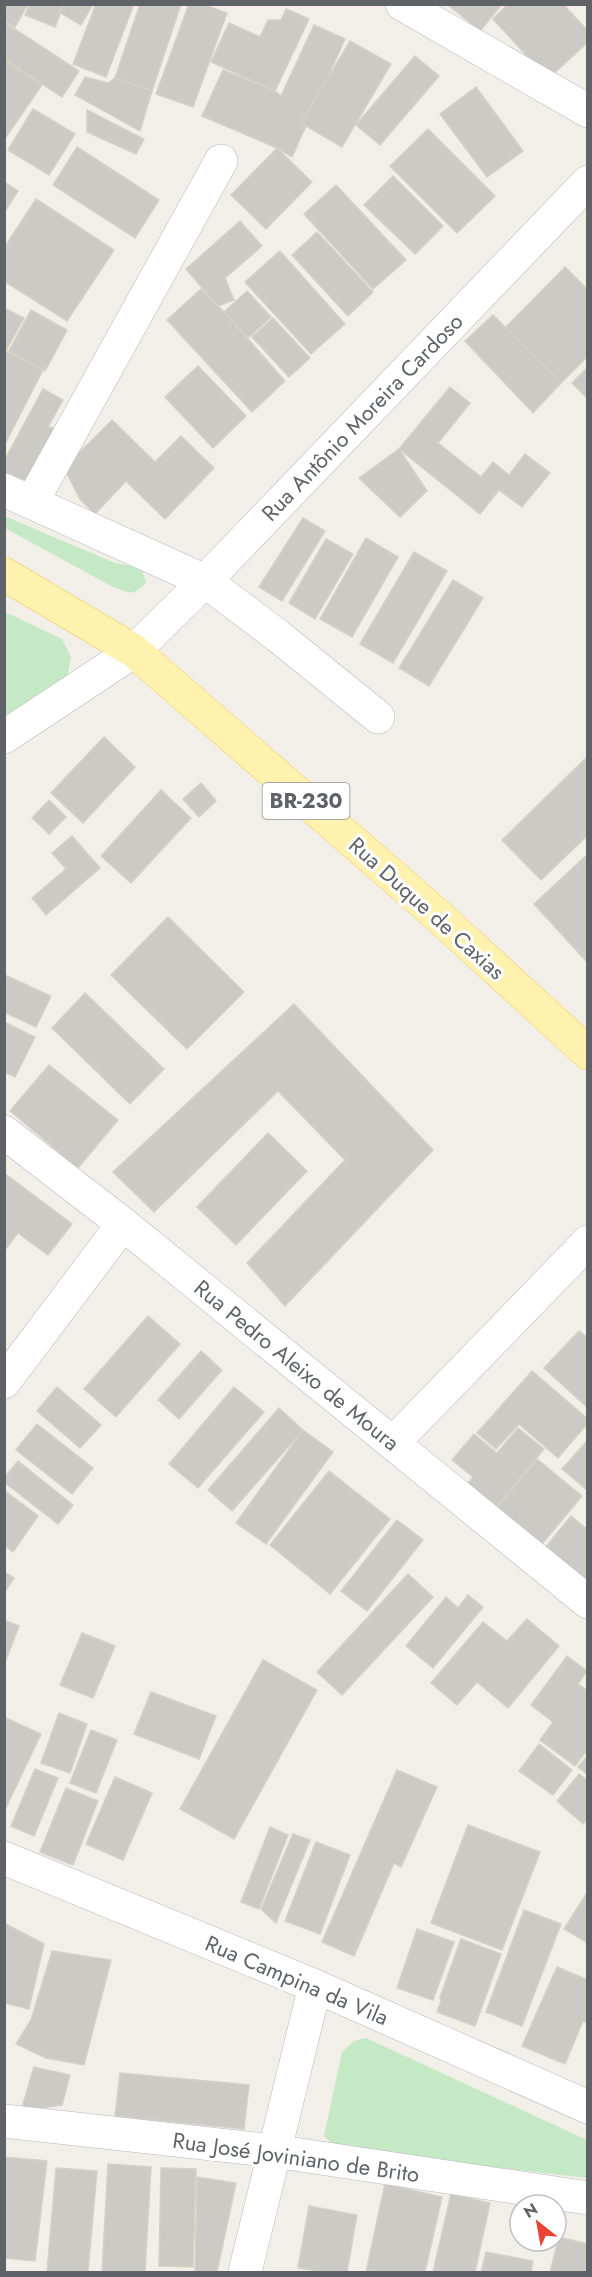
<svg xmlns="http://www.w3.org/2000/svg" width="592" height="2277" viewBox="0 0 592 2277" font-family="Jost,sans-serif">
<rect width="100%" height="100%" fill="#f1efe8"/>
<g fill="#c5e8c5">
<path d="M 4,516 L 115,563 L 131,566 L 142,571 L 146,582 C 134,597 130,593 113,587 L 5,528 Z"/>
<polygon points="5,612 62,639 71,657 66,684 5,725"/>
<polygon points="366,2038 587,2140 587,2178 350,2150 334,2146 324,2136 342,2052 354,2041"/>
</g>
<g fill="#cccac5" stroke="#d6d1c6" stroke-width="1.5">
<polygon points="4,4 28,4 15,27 4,21"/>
<polygon points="30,4 64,4 55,27 25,15"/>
<polygon points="64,4 93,4 81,25 59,12"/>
<polygon points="96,4 134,4 106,77 73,64"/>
<polygon points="140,4 181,4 152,91 115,78"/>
<polygon points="189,4 202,4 227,13 193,107 156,94"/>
<polygon points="447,4 502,4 480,31"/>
<polygon points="508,4 563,4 588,31 588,42 548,79 493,19"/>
<polygon points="286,9 309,19 275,91 211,62 229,23 260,37 268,20 281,20"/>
<polygon points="4,22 79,71 62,97 4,59"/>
<polygon points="314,25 345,39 292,157 277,148 202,116 223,70 275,91 281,96"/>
<polygon points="350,41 391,64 342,147 301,123"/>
<polygon points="415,56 439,76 380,145 356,125"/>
<polygon points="4,60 42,85 4,140"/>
<polygon points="85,77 108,83 115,78 152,91 140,131 75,95"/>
<polygon points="476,87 523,151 487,177 440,114"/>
<polygon points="33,109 75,134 49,175 8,150"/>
<polygon points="87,110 144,139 136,154 87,132"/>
<polygon points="428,129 495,196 457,233 390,166"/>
<polygon points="77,147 159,200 135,238 53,185"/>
<polygon points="277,148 312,182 266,229 231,195"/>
<polygon points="393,176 443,226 415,254 364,205"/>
<polygon points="4,182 18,191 4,213"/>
<polygon points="336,185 406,260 373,289 304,214"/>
<polygon points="36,199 114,250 67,321 4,281 4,248"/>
<polygon points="240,221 262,246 225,278 234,300 218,306 186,269"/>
<polygon points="317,232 373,292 348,316 292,255"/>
<polygon points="280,251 345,324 311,354 245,282"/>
<polygon points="565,267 588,290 588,356 561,383 505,328"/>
<polygon points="201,289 224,312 285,381 252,412 167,320"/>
<polygon points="247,291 271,317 248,338 224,312"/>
<polygon points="4,308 24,318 4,354"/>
<polygon points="31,310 67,330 45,371 9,351"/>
<polygon points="493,315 561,383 533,413 465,341"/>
<polygon points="273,318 310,358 289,377 252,337"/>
<polygon points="6,351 43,370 4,446 4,354"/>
<polygon points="198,366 246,416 213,448 165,397"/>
<polygon points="588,367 588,399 572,383"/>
<polygon points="450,387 470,403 438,443 481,477 493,462 509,475 525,454 550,473 522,507 499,490 480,514 399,449"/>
<polygon points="43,389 63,400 48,427 59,429 30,484 4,471 4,461"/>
<polygon points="112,420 155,462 181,436 214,468 165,519 126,481 95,514 80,499 64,468"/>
<polygon points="399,449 427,491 400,517 359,478"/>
<polygon points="303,518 325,531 282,601 259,587"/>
<polygon points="366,538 398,557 352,637 320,619"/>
<polygon points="326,539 353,554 315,619 289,603"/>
<polygon points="414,552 447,571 393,663 360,644"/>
<polygon points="453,580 483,598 429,686 399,668"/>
<polygon points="104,737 135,767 83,823 51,793"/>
<polygon points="588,756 588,835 541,880 502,840"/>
<polygon points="201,783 216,801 199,817 183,799"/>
<polygon points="161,790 191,818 131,883 101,856"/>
<polygon points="49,800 66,817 49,834 32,818"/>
<polygon points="72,836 100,868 46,915 32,898 66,869 52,853"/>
<polygon points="588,854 588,963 534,904"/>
<polygon points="168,917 244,992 187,1049 111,975"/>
<polygon points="7,976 51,996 36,1027 4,1012 4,982"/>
<polygon points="85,993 164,1069 130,1104 52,1028"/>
<polygon points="294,1004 433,1150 285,1306 247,1263 345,1160 278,1091 154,1212 113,1172"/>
<polygon points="4,1022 35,1037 15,1077 4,1072"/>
<polygon points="49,1065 118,1120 78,1168 10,1111"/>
<polygon points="268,1133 307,1171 236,1245 197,1207"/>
<polygon points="4,1173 72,1224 48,1255 18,1233 4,1251"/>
<polygon points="148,1316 180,1344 116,1417 84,1389"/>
<polygon points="579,1331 588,1338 588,1408 544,1368"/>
<polygon points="201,1351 222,1370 179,1419 158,1400"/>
<polygon points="532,1371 588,1419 588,1423 558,1458 519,1424 496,1449 477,1433"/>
<polygon points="57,1387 101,1425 80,1448 37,1411"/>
<polygon points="234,1387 264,1412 198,1488 169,1464"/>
<polygon points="279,1408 303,1430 232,1511 208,1490"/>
<polygon points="37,1424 93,1468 72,1494 16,1450"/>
<polygon points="518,1428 544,1449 491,1513 462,1490 473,1477 452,1460 474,1434 497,1453"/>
<polygon points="303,1430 333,1452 266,1544 236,1523"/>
<polygon points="588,1440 588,1491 562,1469"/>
<polygon points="537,1459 582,1496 537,1550 492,1513"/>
<polygon points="18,1461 73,1505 58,1524 4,1482 4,1478"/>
<polygon points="329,1471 390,1519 330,1594 270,1545"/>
<polygon points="4,1490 38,1516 13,1552 4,1545"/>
<polygon points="571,1516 588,1530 588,1580 582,1586 541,1553"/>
<polygon points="397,1520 423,1540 367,1611 341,1591"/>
<polygon points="4,1572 14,1578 4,1593"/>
<polygon points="408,1574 433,1597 342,1695 317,1672"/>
<polygon points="468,1595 483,1607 433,1668 406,1646 446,1597 458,1608"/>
<polygon points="527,1619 559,1646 508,1708 477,1682 457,1705 431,1683 483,1622 507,1641"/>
<polygon points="4,1620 19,1626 4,1665"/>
<polygon points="82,1633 115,1646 93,1698 60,1685"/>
<polygon points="567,1656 587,1671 578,1684 588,1691 588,1749 575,1766 540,1740 553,1722 531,1705"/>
<polygon points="263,1660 317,1690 234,1839 180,1809"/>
<polygon points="151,1692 216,1716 199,1759 134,1734"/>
<polygon points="59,1713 87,1724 70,1773 41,1763"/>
<polygon points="6,1718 41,1734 4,1812 4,1722"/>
<polygon points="91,1730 117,1740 96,1793 70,1783"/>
<polygon points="539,1744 572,1770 553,1795 519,1771"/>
<polygon points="588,1755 588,1775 578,1767"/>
<polygon points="35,1769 58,1778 34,1836 11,1826"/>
<polygon points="397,1770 437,1787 401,1867 394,1863 354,1956 322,1942"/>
<polygon points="579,1774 588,1781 588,1818 583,1824 557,1801"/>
<polygon points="115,1777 152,1793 123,1860 86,1844"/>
<polygon points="66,1788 98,1801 73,1865 40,1852"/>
<polygon points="468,1825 540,1852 502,1950 431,1923"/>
<polygon points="270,1827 288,1835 259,1909 241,1902"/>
<polygon points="293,1834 310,1840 276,1923 261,1909"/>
<polygon points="316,1842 350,1855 320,1934 285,1921"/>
<polygon points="588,1891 588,1943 564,1929"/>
<polygon points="524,1910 561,1924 522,2026 486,2012"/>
<polygon points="4,1923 44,1944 29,2009 4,2003"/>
<polygon points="417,1929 454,1942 433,2000 397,1988"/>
<polygon points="461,1939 501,1954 475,2026 437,2012 441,2001 440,1997"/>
<polygon points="52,1951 111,1960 84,2065 46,2058 16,2044 31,2020"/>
<polygon points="557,1967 588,1980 588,2023 583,2021 565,2064 522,2046"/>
<polygon points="34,2067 70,2075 62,2105 21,2111"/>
<polygon points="120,2073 249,2085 244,2129 115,2116"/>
<polygon points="4,2157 47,2161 35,2261 4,2258"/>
<polygon points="108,2164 151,2167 145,2272 102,2272"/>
<polygon points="56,2168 97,2171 88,2272 47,2272"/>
<polygon points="161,2168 196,2169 193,2267 159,2266"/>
<polygon points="197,2177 236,2183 217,2272 195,2272"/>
<polygon points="385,2184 442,2197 425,2272 366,2272"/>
<polygon points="451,2194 490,2203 475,2272 433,2272"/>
<polygon points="309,2206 357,2215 347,2272 324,2272 298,2268"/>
<polygon points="559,2237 588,2244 588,2272 550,2272"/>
<polygon points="486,2252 533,2261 531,2272 481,2272"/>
</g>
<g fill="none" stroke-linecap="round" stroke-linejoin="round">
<defs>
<g id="street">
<polyline points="402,4 588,111"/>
<polyline points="4,490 205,581 278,636 378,717"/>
<polyline points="32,502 221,161"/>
<polyline points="4,737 134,651 205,581 588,182"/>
<polyline points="4,1132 123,1224 588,1602"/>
<polyline points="4,1382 123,1224"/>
<polyline points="393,1443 588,1242"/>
<polyline points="4,1858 315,1986 588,2107"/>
<polyline points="4,2121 274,2151 588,2198"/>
<polyline points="245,2272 315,1986"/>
</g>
<polyline id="primary" points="4,574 134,651 435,913 588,1053"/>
</defs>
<use href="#street" stroke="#b5b8bc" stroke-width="34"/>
<use href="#primary" stroke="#f2c960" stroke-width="34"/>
<use href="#street" stroke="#fff" stroke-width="33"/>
<use href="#primary" stroke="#fff2af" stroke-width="33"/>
</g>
<g text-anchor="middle" stroke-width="6" stroke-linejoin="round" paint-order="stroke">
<rect fill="#fff" stroke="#8f9295" stroke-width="1.5" x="262.5" y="783" width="87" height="36" rx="4.5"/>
<g font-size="21" font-weight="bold" fill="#5f6368">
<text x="306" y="808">BR-230</text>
</g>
<g font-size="22" fill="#5f6368" stroke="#fff">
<text transform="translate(362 417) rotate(-46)" y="8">Rua Antônio Moreira Cardoso</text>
<text transform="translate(427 908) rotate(42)" y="8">Rua Duque de Caxias</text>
<text transform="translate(297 1365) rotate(39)" y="8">Rua Pedro Aleixo de Moura</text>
<text transform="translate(297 1980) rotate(23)" y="8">Rua Campina da Vila</text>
<text transform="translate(296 2157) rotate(8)" y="8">Rua José Joviniano de Brito</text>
</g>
</g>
<rect width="592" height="2277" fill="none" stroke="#5f6368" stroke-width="12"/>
<g transform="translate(538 2223) rotate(329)"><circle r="28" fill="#ffffff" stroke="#bfc1c3" stroke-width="1.5"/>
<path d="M0-4.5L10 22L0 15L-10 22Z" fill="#ea4335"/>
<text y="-9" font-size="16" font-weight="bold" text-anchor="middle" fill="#5f6368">N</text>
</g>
</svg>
